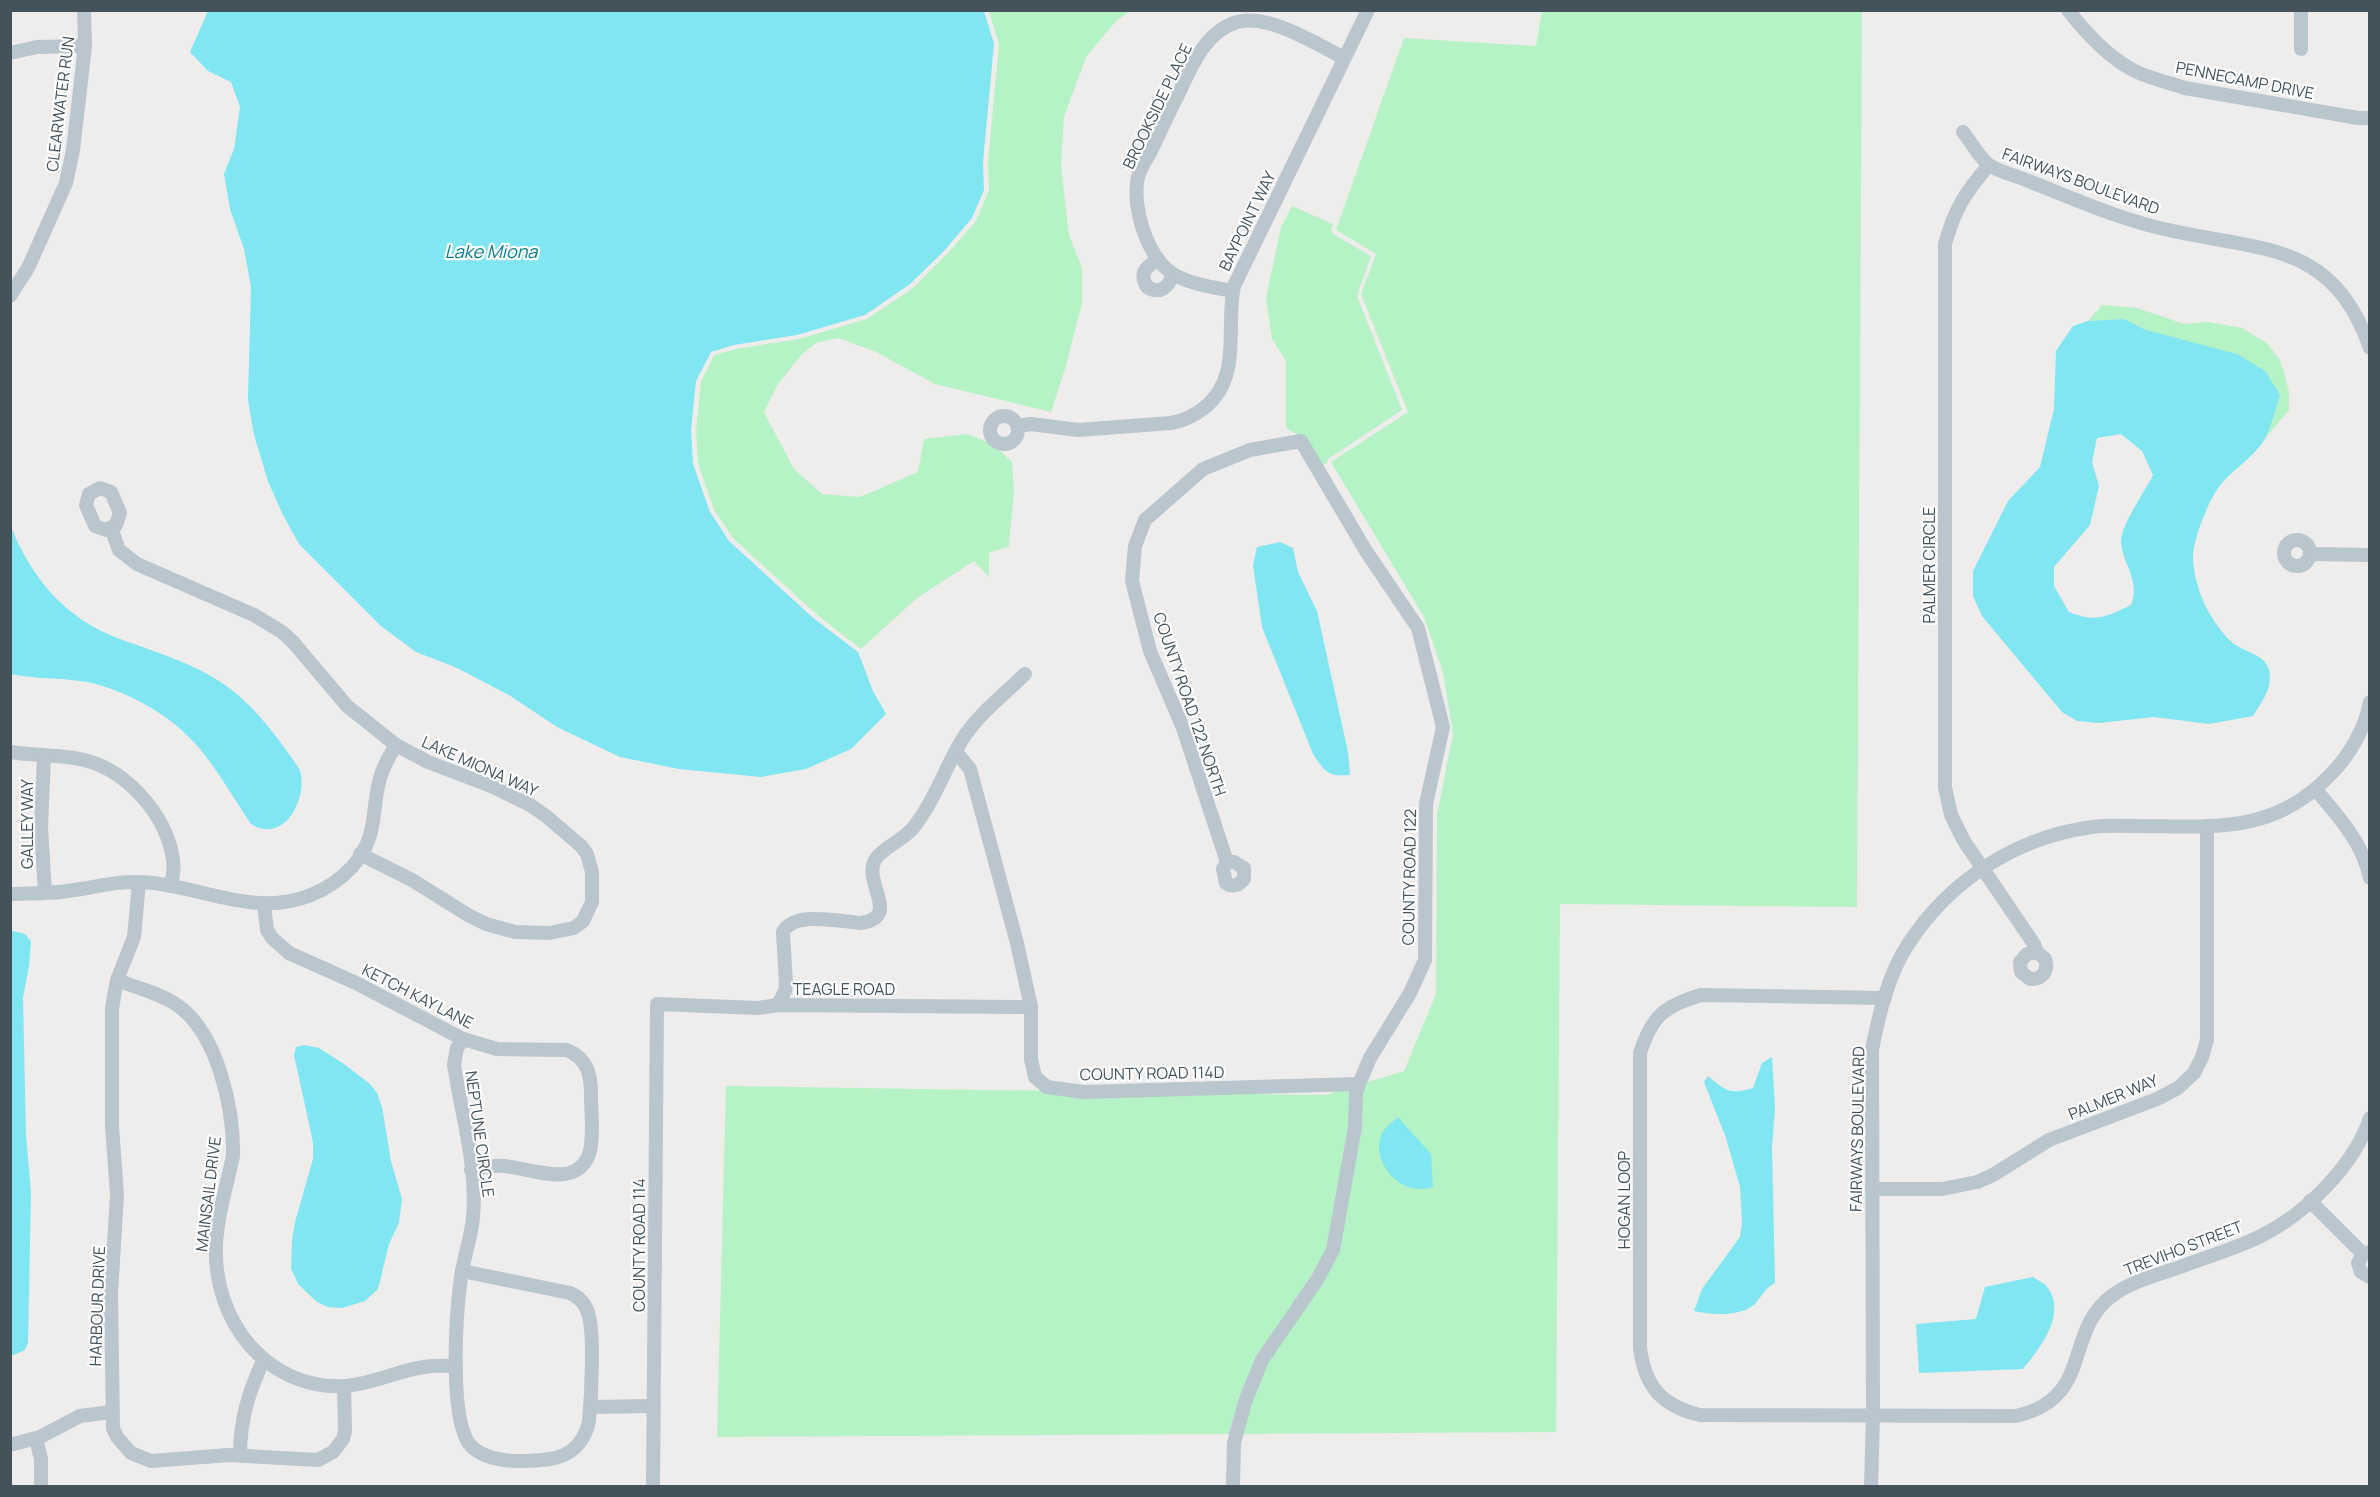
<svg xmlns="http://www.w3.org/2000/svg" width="2380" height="1497" viewBox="0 0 2380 1497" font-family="Manrope,sans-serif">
<rect width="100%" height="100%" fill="#efecec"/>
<g fill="#b5f2c6">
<polygon points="989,11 1131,11 1117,20 1086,57 1064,117 1061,166 1069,235 1082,268 1082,303 1066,366 1051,412 935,384 874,351 838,338 816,343 802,354 778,384 764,412 794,469 822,494 860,497 918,472 924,439 968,434 994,445 1012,462 1014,491 1009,546 989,553 989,577 974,561 917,598 861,649 816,614 733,538 714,510 698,463 696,430 701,382 714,355 736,349 799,339 867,319 913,288 948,253 976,221 989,190 988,162 999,44"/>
<polygon points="1542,11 1862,11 1857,907 1560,904 1556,1432 717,1437 726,1086 1325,1095 1404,1071 1436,994 1437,815 1453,734 1443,672 1424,617 1331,462 1408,412 1361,294 1376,254 1336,230 1404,38 1536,46"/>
<polygon points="1292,206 1333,224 1331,229 1333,234 1371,256 1357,296 1402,410 1328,459 1327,463 1321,467 1303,438 1286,428 1286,361 1272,339 1266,298 1281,227"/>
<polygon points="2102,305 2137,308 2184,324 2208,322 2242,328 2267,343 2279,359 2284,372 2289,392 2289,410 2263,441 2280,395 2124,319 2088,321"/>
</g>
<g fill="#7fe6f2" fill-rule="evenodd">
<polygon points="208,11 984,11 994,44 983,162 984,190 972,218 944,251 910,284 865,315 797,335 734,345 711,352 696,381 691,430 693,464 710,512 729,541 812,617 858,652 873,691 886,714 851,749 806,769 761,777 679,769 620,757 557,727 509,695 455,667 416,652 381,626 299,544 282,513 268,481 254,435 248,400 251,287 244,249 230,209 224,174 234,149 240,107 231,82 208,71 190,52"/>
<path d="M 2124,319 L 2146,330 L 2237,354 L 2265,371 L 2280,395 C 2275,409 2271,429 2263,442 C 2252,458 2234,469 2221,484 C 2209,499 2194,537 2193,555 C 2193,587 2210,623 2234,644 C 2246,653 2265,654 2269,670 C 2273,689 2262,701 2253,716 L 2209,724 L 2154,717 L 2099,723 L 2077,721 L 2062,712 L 1982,616 L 1973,596 L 1973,571 L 2008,501 L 2040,467 L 2054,409 L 2056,351 L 2073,326 L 2088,321 ZM 2121,434 L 2142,451 L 2153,475 C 2145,492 2121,524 2121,542 C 2122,564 2141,580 2131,605 C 2105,617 2097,623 2069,612 L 2054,586 L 2054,567 L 2090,525 L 2099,486 L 2092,462 L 2097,438 Z"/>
<path d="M 10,524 C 31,578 65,619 120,639 C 155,652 194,663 225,685 C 255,706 280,740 300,770 C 308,799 284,845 251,824 C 234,799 219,772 200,749 C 174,717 131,693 92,683 C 66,677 37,680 11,674 Z"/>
<path d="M 1280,542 L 1293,548 L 1298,572 L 1317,611 L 1348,752 L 1350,775 C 1328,777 1325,772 1313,754 L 1262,627 L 1253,565 L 1257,547 Z"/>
<polygon points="10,930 25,934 31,941 29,966 23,998 26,1135 31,1193 28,1343 25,1350 11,1356"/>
<polygon points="304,1045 319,1048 344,1064 370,1084 377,1093 382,1107 391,1161 402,1199 399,1223 389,1244 378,1289 365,1301 342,1308 328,1307 317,1302 299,1285 291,1269 292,1240 295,1222 313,1159 313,1142 294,1055 296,1047"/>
<path d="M 1772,1057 L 1775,1107 L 1772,1148 L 1775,1283 C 1765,1288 1762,1296 1755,1304 C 1741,1317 1711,1315 1694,1311 L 1702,1289 L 1740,1237 L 1742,1222 L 1740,1187 L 1726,1138 L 1704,1082 L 1708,1076 C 1726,1091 1730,1095 1753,1088 L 1762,1063 Z"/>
<path d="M 1398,1117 L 1431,1154 L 1433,1187 C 1405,1197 1374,1169 1380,1139 C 1382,1129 1391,1123 1398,1117 Z"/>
<path d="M 2033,1277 C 2037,1280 2045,1283 2048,1288 C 2067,1315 2039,1349 2023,1369 L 1919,1373 L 1916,1324 L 1976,1319 L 1985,1287 Z"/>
</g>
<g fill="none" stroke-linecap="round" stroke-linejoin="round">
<g stroke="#b9c6cd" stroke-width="14">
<path d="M 2068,10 C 2085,32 2106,55 2131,69 C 2147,78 2167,82 2185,88 L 2358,118 L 2370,118"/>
<polyline points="2301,10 2301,49"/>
<polyline points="10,53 37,47 85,46"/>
<path d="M 1963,132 C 1971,142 1979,157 1988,164 C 1998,172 2015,175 2026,180 C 2074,199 2123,221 2173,231 C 2266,251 2333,243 2370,348"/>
<path d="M 1989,165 C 1965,193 1955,208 1945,244 L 1945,787 L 1951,815 L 1964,841 L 2034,944 L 2037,952 L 2045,959 C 2049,971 2042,980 2030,979 L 2021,972 L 2020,962 L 2027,954 L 2037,952"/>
<path d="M 1158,259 C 1147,267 1138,272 1147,287 C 1160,295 1169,287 1173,274"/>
<path d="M 1232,291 C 1213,287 1193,285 1175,275 C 1148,260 1131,207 1138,177 C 1140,169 1146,160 1150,153 C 1159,135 1167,116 1176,99 C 1190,71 1203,32 1237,22 C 1268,13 1316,44 1344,58"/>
<polyline points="10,296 28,268 66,183 73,150 85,46 84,10"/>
<circle cx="1004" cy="430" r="14"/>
<path d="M 1018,426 L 1031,424 L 1078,430 L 1171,423 C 1183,421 1194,416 1204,408 C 1243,377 1225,328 1234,286 L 1368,10"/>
<polygon points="100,488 111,492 120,513 116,525 106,530 95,526 86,505 89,494"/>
<polyline points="111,528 119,550 137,564 254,615 282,632 293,642 347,706 396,745 428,762 491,786 530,805 546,816 581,846 587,854 592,872 592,902 583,921 574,928 549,933 515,932 486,924 468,915 412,880 360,854"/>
<circle cx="2297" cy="553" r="13"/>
<polyline points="2310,554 2370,555"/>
<path d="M 10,752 C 35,756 61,754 84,760 C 126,770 164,813 172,854 C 175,865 173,875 171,886"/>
<polyline points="956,752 970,769 1017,943 1031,1007 1031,1059 1035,1077 1047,1087 1084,1092 1359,1084"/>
<polyline points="44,756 41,827 45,893"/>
<path d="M 2316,790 C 2338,816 2363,843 2370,878"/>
<path d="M 1227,862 L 1234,862 L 1244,868 L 1244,879 C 1239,885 1233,888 1226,883 L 1223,869 L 1227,862 L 1183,728 L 1150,651 L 1132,581 L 1135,546 L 1145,520 L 1203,469 L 1250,450 L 1301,441 L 1366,551 L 1418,628 L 1443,727 L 1426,804 L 1425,960 L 1410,993 L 1370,1058 L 1359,1084 L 1356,1093 L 1355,1127 L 1333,1250 L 1317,1280 L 1262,1360 L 1245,1402 L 1234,1443 L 1233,1486"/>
<polyline points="139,882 134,937 117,980 112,1008 112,1126 117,1195 111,1293 113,1428 117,1437 131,1453 151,1461 229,1455 318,1460 333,1452 343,1439 345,1431 344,1386"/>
<path d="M 10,894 C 31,893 53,894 74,890 C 96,887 115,881 137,882 C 197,883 251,919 311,895 C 326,889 341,879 352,867 C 378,837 371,816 379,782 C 382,768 389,757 396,745"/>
<path d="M 264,905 L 267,930 L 272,938 L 289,953 L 356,983 L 463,1039 L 497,1049 L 567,1050 C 588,1059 591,1075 591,1095 C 591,1113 594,1134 590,1151 C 579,1191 531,1168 504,1166 C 493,1165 482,1168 471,1170"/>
<path d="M 117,980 C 137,988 160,993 177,1005 C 218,1033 234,1110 233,1156 C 227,1185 217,1216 216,1246 C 213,1319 265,1390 345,1386 C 372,1384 397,1371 424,1367 C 435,1365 446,1366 456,1366"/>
<path d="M 1885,998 L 1701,995 C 1664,1006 1652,1016 1640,1053 L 1640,1348 C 1645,1387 1662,1406 1700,1415 L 2016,1416 C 2095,1398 2062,1332 2113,1295 C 2132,1281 2158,1275 2180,1267 C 2206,1257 2235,1249 2261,1236 C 2305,1214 2354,1166 2370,1118"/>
<path d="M 778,1005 L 785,991 L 786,985 L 783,932 C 794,911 839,921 860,923 C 905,917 857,878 878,856 C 888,845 903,840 913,828 C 934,802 945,768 962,740 C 976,716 1006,693 1025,674"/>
<polyline points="1872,1189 1942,1189 1977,1182 1993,1175 2049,1140 2157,1099 2178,1088 2194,1073 2202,1057 2207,1040 2207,826"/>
<polyline points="2310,1201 2363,1254"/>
<polyline points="2370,1252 2363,1254 2358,1263 2361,1272 2370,1277"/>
<path d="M 462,1271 L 570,1293 C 579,1297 585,1303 588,1313 C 595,1332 591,1399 589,1421 C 585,1442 571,1456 550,1459 C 527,1462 489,1464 471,1446 C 449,1423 456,1317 460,1285 C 462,1262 471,1240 473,1217 C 478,1167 461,1114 454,1064 L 457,1048 L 463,1039"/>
<polyline points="591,1407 654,1406"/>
<polyline points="36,1439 41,1459 41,1486"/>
<polyline points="10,1445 40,1437 80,1416 111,1412"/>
<path d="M 240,1455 C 240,1419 249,1391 264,1359"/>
<polyline points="653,1486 657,1004 758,1008 778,1005 1031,1007"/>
<path d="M 1871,1486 L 1873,1417 L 1872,1050 C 1879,1014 1888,974 1909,943 C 1950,880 2017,837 2092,827 C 2105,825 2119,826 2133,826 C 2210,826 2273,836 2331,774 C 2350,755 2365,728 2370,702"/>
</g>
</g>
<g text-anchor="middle" stroke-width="4.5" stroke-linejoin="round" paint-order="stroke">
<g font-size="16" fill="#43525b" stroke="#fff">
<text transform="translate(2245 80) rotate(11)" y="6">PENNECAMP DRIVE</text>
<text transform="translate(60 104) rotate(-83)" y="6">CLEARWATER RUN</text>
<text transform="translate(1157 106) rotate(-64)" y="6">BROOKSIDE PLACE</text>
<text transform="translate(2081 181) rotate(20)" y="6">FAIRWAYS BOULEVARD</text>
<text transform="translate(1247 221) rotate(-64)" y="6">BAYPOINT WAY</text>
<text transform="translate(1929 565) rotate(-90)" y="6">PALMER CIRCLE</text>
<text transform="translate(1190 704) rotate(71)" y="6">COUNTY ROAD 122 NORTH</text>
<text transform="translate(480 766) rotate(24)" y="6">LAKE MIONA WAY</text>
<text transform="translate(27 824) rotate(-90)" y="6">GALLEY WAY</text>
<text transform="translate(1409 877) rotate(-89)" y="6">COUNTY ROAD 122</text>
<text x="844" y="995">TEAGLE ROAD</text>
<text transform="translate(418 996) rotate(27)" y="6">KETCH KAY LANE</text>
<text transform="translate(1152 1073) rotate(-1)" y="6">COUNTY ROAD 114D</text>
<text transform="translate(2113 1097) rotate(-22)" y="6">PALMER WAY</text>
<text transform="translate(1857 1129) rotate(-89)" y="6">FAIRWAYS BOULEVARD</text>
<text transform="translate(480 1134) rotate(82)" y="6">NEPTUNE CIRCLE</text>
<text transform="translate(208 1194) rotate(-83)" y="6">MAINSAIL DRIVE</text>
<text transform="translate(1624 1200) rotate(-90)" y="6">HOGAN LOOP</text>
<text transform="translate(639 1245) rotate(-90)" y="6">COUNTY ROAD 114</text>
<text transform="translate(2183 1248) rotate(-21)" y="6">TREVIHO STREET</text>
<text transform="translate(97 1306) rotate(-88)" y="6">HARBOUR DRIVE</text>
</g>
<g font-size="18" font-style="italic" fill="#048190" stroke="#fff">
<text x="491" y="258">Lake Miona</text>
</g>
</g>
<rect width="2380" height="1497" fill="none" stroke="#43525b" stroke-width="24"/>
</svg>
